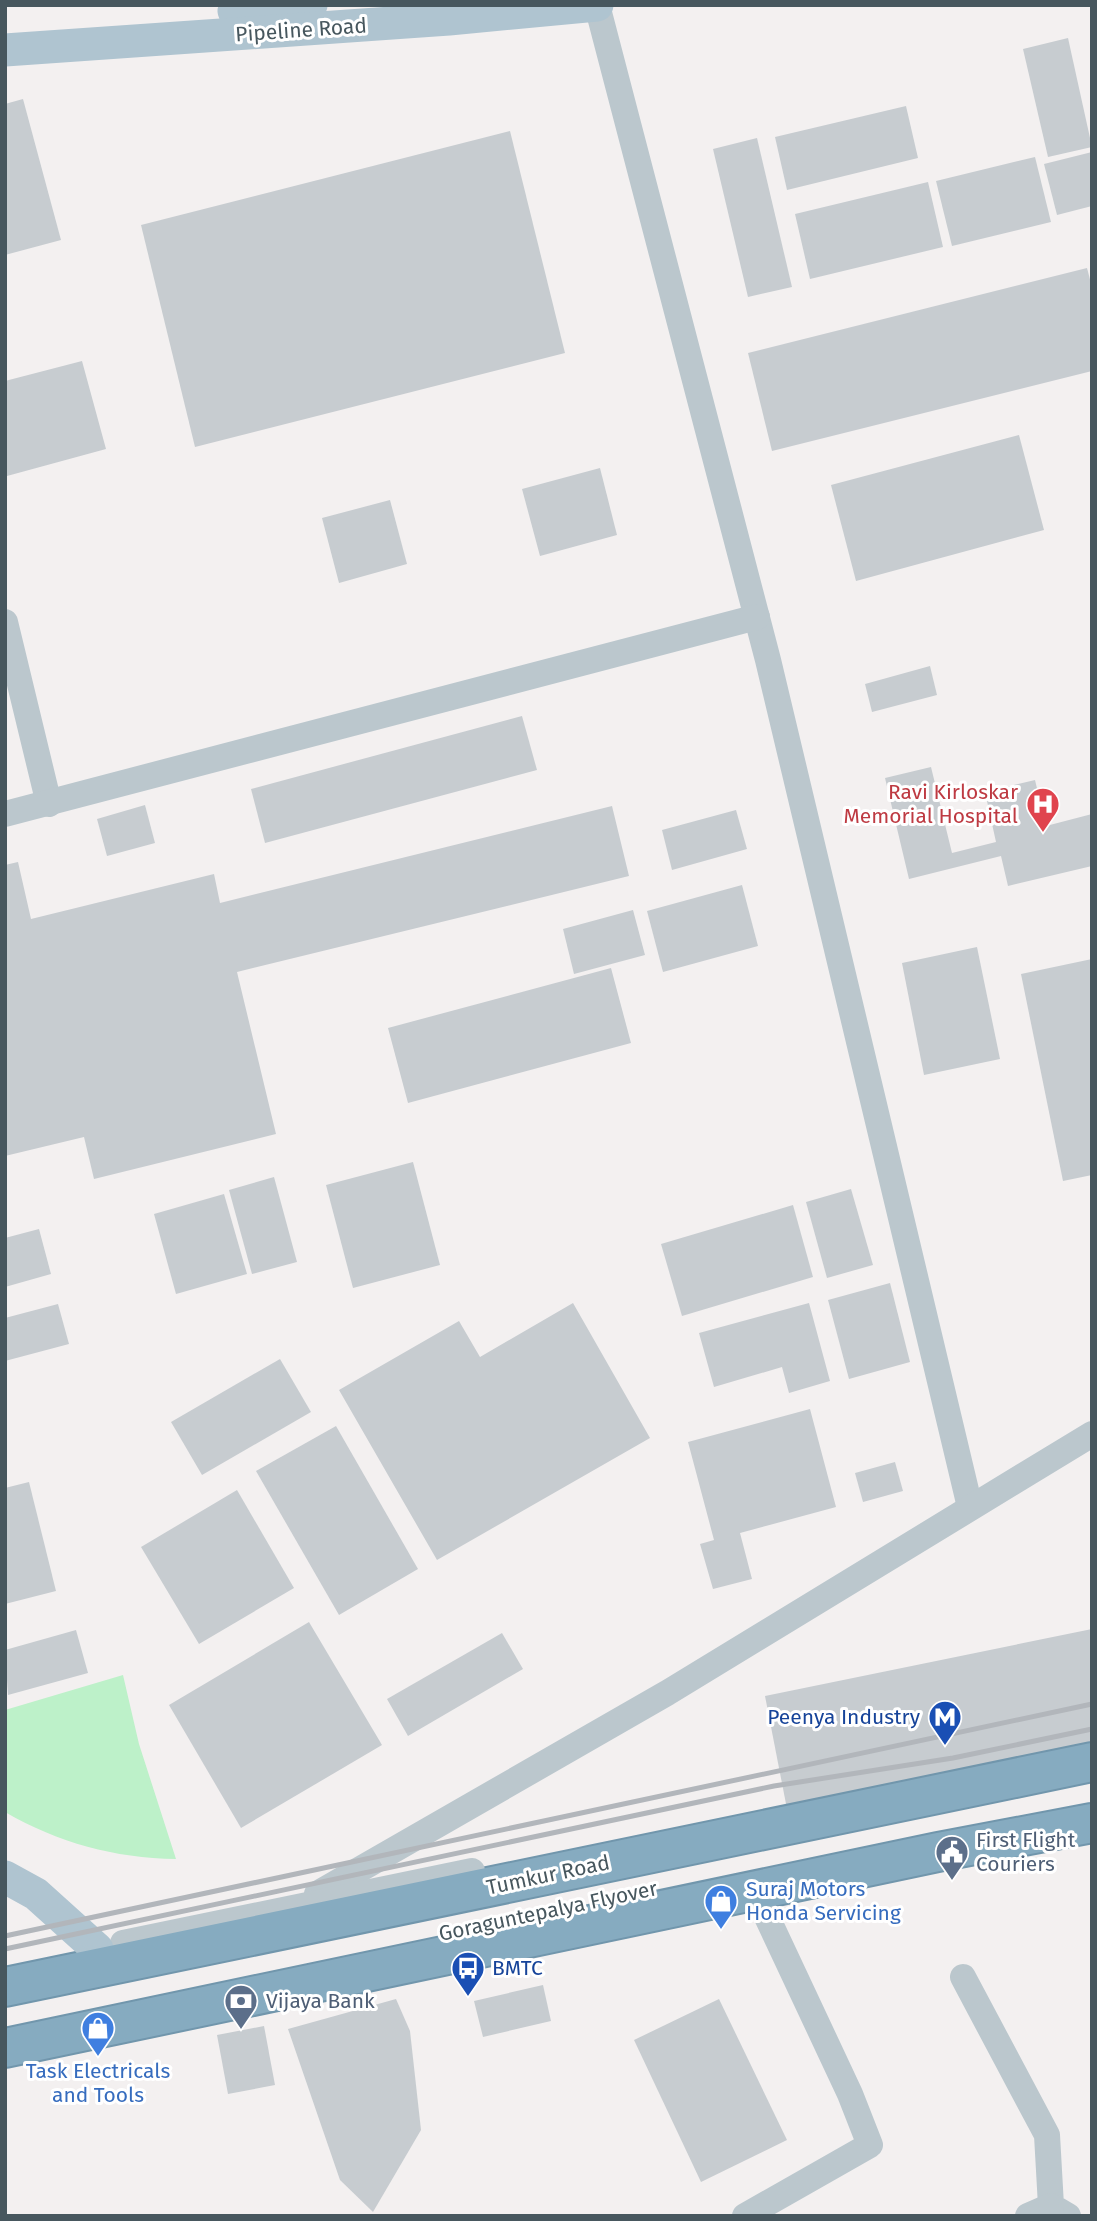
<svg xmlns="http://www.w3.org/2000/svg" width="1097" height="2221" viewBox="0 0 1097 2221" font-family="'Fira Sans',sans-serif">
<rect width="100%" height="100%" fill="#f3f0f0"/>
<path fill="#bdf1c9" d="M 123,1675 L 139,1744 L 176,1859 C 114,1858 59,1843 5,1812 L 5,1710 Z"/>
<g fill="#c7ccd0">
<polygon points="1068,38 1092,147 1048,157 1023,49"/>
<polygon points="23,99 61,240 5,255 5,104"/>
<polygon points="906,106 918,158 787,190 775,137"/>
<polygon points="510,131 565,353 195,447 141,225"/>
<polygon points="757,138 792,287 748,297 713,149"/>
<polygon points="1092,152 1092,206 1057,215 1044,164"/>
<polygon points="1035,157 1051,222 952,246 936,181"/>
<polygon points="928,182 943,247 810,279 795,214"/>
<polygon points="1087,268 1092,287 1092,371 772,451 748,353"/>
<polygon points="82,361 106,449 7,476 5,381"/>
<polygon points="1019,435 1044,530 856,581 831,485"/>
<polygon points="600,468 617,535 540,556 522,489"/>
<polygon points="390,500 407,564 339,583 322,518"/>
<polygon points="930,666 937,695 872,712 865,684"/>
<polygon points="522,716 537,770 265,843 251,789"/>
<polygon points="931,767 952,853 996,842 985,792 1035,780 1046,826 1092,814 1092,866 1008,886 1001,856 909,879 885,778"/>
<polygon points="145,805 155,843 107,856 97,819"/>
<polygon points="612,806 629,876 237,972 276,1134 94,1179 84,1137 5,1156 5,865 18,862 31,919 214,874 220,903"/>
<polygon points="736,810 747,849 672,870 662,830"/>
<polygon points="742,885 758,946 663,972 647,911"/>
<polygon points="633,910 645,955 574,974 563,929"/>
<polygon points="977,947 1000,1059 924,1075 902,963"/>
<polygon points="1092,959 1092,1175 1063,1181 1021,974"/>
<polygon points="611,968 631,1043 408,1103 388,1028"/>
<polygon points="413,1162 440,1265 353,1288 326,1185"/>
<polygon points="274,1177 297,1262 252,1274 229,1190"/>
<polygon points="851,1189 873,1265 827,1278 806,1202"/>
<polygon points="224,1194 247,1274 176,1294 154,1214"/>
<polygon points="793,1205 813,1277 682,1316 661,1244"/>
<polygon points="39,1229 51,1274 5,1287 5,1238"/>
<polygon points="890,1283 910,1362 849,1379 828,1300"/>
<polygon points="573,1303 650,1438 437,1560 339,1390 459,1321 480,1357"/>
<polygon points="809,1303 830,1381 789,1393 782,1367 714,1387 699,1333"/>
<polygon points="58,1304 69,1344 5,1361 5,1318"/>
<polygon points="280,1359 311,1412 202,1475 171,1422"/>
<polygon points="810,1409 836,1507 740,1533 752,1579 713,1589 700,1544 714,1540 688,1442"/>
<polygon points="336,1426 418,1569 339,1615 256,1471"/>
<polygon points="895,1462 903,1491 863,1502 855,1473"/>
<polygon points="29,1482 56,1591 5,1604 5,1488"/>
<polygon points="237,1490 294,1588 199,1644 141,1547"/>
<polygon points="309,1622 382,1745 241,1828 169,1705"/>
<polygon points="1092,1629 1092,1747 787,1809 765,1696"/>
<polygon points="76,1630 88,1673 8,1695 5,1650"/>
<polygon points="502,1633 523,1669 408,1736 387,1699"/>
<polygon points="543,1985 551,2021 483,2037 474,2001"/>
<polygon points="396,1999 410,2031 421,2130 373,2212 340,2180 288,2029"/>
<polygon points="719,1999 787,2140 701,2182 634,2040"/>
<polygon points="264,2026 275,2085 228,2094 217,2035"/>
</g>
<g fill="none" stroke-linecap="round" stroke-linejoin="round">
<defs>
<g id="highway">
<polyline points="5,1987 1092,1762"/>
<polyline points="5,2048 938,1852 1092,1823"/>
</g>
</defs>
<use href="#highway" stroke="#7196ac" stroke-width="42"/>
<g stroke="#bbc7cd" stroke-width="26">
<polyline points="597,5 768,660 970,1507"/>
<polyline points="5,622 49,804"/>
<polyline points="5,814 757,617"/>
<polyline points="317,1894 667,1693 1092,1434"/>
<polyline points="123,1943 472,1871"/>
<polyline points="963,1977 1047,2135 1051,2206 1068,2216"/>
<polyline points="745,2216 870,2145 850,2094 760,1902"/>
<polyline points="1028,2216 1051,2206"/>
</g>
<g stroke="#afc4d0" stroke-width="33">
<polyline points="234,11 311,5"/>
<polyline points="5,50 449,19 597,5"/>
<polyline points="5,1877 36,1894 97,1949"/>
</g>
<use href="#highway" stroke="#86abc0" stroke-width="38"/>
<g stroke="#b2b6bb" stroke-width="5">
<polyline points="5,1936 1092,1704"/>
<polyline points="5,1949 774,1786 953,1758 1092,1729"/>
</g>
</g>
<defs>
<symbol id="hospital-pin" viewBox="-11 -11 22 30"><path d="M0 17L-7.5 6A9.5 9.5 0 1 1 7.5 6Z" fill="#e0444e" stroke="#fff"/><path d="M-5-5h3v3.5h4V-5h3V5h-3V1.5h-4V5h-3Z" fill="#fff"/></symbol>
<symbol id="metro-pin" viewBox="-11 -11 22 30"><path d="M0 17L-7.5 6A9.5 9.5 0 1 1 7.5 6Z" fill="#1a4fb4" stroke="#fff"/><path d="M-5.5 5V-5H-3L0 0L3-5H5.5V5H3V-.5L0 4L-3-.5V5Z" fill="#fff"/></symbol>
<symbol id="civic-pin" viewBox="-11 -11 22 30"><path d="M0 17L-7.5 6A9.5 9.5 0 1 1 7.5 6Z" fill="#5c6f8a" stroke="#fff"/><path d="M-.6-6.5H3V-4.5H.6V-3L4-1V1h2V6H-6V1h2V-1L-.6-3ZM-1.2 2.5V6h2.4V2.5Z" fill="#fff"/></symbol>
<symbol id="shop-pin" viewBox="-11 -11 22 30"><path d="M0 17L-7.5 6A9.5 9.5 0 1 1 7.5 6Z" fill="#3f7fe0" stroke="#fff"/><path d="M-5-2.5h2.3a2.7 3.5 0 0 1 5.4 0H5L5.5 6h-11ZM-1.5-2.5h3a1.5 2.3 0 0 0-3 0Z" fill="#fff"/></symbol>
<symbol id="bus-pin" viewBox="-11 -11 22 30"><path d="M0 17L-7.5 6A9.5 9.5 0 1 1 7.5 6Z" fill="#1a4fb4" stroke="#fff"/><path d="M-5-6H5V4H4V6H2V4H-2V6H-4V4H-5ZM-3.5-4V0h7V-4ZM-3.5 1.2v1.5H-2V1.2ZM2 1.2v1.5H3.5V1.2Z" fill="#fff"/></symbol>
<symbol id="bank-pin" viewBox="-11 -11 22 30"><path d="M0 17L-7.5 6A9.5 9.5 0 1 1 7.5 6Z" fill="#5c6f8a" stroke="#fff"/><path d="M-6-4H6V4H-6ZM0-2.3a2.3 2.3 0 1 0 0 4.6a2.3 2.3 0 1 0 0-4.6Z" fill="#fff"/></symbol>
</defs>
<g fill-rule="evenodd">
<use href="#hospital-pin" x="1024" y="785" width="38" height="52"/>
<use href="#metro-pin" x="926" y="1698" width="38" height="52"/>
<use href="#civic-pin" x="933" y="1833" width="38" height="52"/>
<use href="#shop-pin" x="702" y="1882" width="38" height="52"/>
<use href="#bus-pin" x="449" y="1949" width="38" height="52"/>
<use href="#bank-pin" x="222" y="1982" width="38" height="52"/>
<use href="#shop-pin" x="79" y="2009" width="38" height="52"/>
</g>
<g text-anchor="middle" stroke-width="6" stroke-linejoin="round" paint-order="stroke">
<g font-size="21" fill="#47575e" stroke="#fff">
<text transform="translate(301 30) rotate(-4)" y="7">Pipeline Road</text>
<text transform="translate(548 1875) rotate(-12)" y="7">Tumkur Road</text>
<text transform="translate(548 1911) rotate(-12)" y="7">Goraguntepalya Flyover</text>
</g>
<g font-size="21" fill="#be3a42" stroke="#fff" text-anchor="end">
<text x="1018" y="799">Ravi Kirloskar<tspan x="1018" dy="24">Memorial Hospital</tspan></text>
</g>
<g font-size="21" fill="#164399" stroke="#fff" text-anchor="end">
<text x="920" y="1724">Peenya Industry</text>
<text x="492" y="1975" text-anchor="start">BMTC</text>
</g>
<g font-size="21" fill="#4e5e75" stroke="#fff" text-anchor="start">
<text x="976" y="1847">First Flight<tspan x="976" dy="24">Couriers</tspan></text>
<text x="266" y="2008">Vijaya Bank</text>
</g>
<g font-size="21" fill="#366cbe" stroke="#fff" text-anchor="start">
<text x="746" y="1896">Suraj Motors<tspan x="746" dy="24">Honda Servicing</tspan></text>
<text x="98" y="2078" text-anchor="middle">Task Electricals<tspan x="98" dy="24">and Tools</tspan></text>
</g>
</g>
<rect width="1097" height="2221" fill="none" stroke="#47575e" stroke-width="14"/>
</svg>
